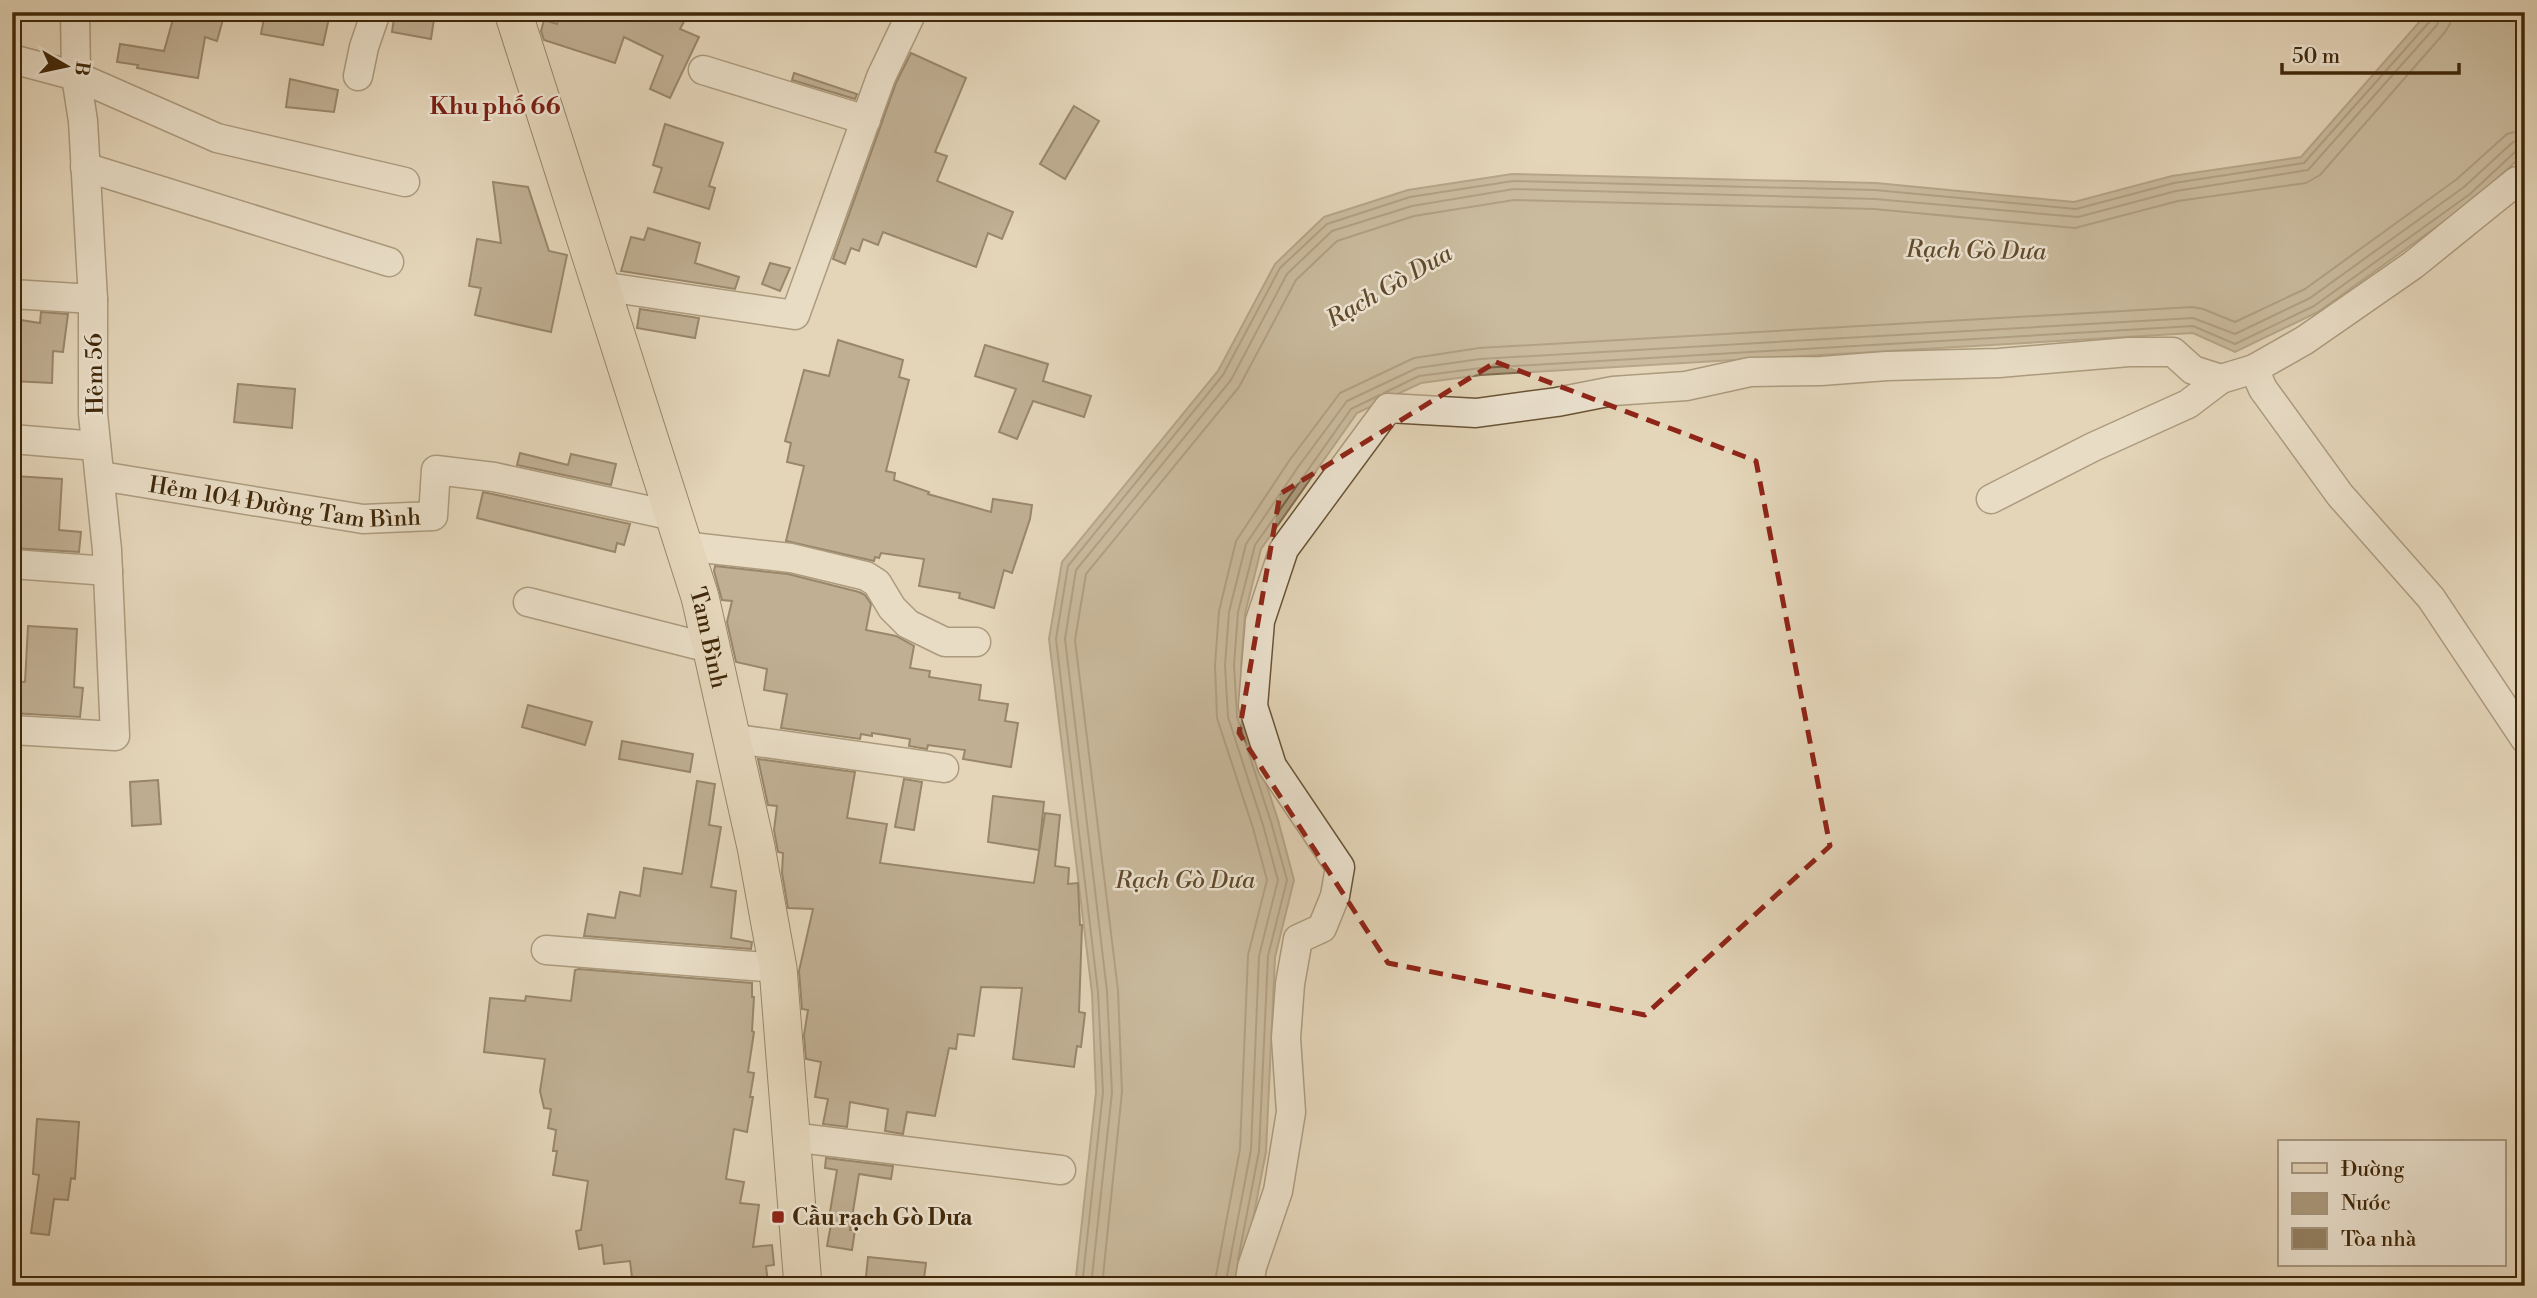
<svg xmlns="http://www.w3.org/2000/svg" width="2537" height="1298" viewBox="0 0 2537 1298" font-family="'Libre Bodoni',serif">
<rect width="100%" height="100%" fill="#e4d6b9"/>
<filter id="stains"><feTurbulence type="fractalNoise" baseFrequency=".00286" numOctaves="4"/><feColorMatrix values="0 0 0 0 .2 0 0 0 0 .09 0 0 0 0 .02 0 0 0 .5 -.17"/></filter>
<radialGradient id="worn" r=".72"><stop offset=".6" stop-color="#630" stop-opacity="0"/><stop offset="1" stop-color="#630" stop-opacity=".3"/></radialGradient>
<polygon fill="#ac9b7d" stroke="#816d4f" stroke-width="2" points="2428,12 2525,12 2525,153 2474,200 2318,312 2235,352 2193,333 1481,375 1421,383 1357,413 1261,549 1245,614 1241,665 1244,716 1278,820 1294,880 1275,957 1266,1152 1240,1286 1075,1286 1096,1092 1092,993 1049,639 1062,562 1218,371 1275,264 1324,217 1408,190 1512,174 1876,183 2074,202 2172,176 2301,157"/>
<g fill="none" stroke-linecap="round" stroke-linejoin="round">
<g stroke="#766243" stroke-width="2">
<polyline points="1384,393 1419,376 1481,368 2193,326 2235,344 2314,306 2470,194 2517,150 2525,148"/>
<polyline points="1238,1260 1259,1151 1268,956 1287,880 1271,822 1237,717 1234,665 1238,612 1255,545 1351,409 1380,395"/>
<polyline points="1082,1286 1103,1092 1098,992 1056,639 1068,566 1223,375 1280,268 1327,224 1410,197 1513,181 1875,190 2076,209 2174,183 2304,163 2431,20 2432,12"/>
<polyline points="1091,1286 1112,1092 1107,991 1065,639 1076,570 1231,380 1287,274 1332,231 1412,206 1514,189 1875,199 2078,217 2176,191 2308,170 2437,25 2441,12"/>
<polyline points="1102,1286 1122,1092 1118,990 1075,640 1086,574 1239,387 1296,280 1337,241 1414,216 1514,200 1874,209 2075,228 2178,201 2306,183 2320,175 2445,32 2450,24 2452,12"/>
<polyline points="1214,1286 1240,1149 1248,955 1267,880 1253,828 1217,718 1215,665 1219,611 1236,541 1289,461 1340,393 1414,358 1479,348 2192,307 2203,309 2235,322 2305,289 2457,179 2507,134 2525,129"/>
<polyline points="1225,1286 1251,1150 1259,956 1278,880 1263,825 1228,717 1225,665 1229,612 1246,544 1298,467 1347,401 1417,368 1480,359 2193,318 2235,334 2310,298 2464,187 2513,142 2525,140"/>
</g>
</g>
<g fill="#958265" stroke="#402809" stroke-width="2">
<polygon points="175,12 225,12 217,41 205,37 198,78 137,68 138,65 117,62 120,44 164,51"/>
<polygon points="395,12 435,12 431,39 392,32"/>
<polygon points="559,12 689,12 680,29 699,37 670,98 650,89 663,56 624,37 615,63 544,40 541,31 544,20 557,24"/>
<polygon points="265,13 304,21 305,14 329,18 323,45 261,34"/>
<polygon points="911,53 966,78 935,152 947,156 937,181 1013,212 1002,239 988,233 976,267 883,232 878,245 863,239 859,251 851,248 845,264 833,259 896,83"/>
<polygon points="794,73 857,94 855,99 792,80"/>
<polygon points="290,79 338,90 334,112 286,107"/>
<polygon points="1074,106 1099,121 1065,179 1040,164"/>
<polygon points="665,124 723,143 709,186 715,188 709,209 654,192 662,168 653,165"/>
<polygon points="493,182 528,187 549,251 567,255 551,332 475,315 481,288 469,286 477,239 501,243"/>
<polygon points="648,228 700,243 695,263 739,277 735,289 621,271 631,237 644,240"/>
<polygon points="770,263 790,268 780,291 762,284"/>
<polygon points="640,309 699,318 695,338 637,328"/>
<polygon points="41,312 68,314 63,352 53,351 52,383 12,381 14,319 40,323"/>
<polygon points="838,340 903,360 899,377 909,380 886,471 895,473 894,480 929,492 928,494 991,512 993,499 1032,505 1030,519 1012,573 1004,570 994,608 959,598 960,593 919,586 924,559 881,553 879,558 875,557 874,561 786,541 804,466 787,462 791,443 785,441 804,370 829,376"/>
<polygon points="985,345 1048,364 1043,381 1091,396 1084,417 1033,401 1017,439 999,432 1016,389 975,376"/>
<polygon points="238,384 295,389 292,428 234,422"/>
<polygon points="520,453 568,465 571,454 616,464 611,485 517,465"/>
<polygon points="14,476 62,479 59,530 81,532 79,552 12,548"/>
<polygon points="483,492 630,524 624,545 617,543 615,552 477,518"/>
<polygon points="715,566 788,574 859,592 865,595 871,604 866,630 896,636 914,646 910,668 930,671 929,677 981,685 979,700 1008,704 1005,721 1018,723 1011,767 963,759 965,750 928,745 927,749 909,746 910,739 872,733 872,736 861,734 860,739 781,728 787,694 764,690 767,669 736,662 727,622 732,601 722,600 714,571"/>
<polygon points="28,626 77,629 74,687 83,688 80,717 12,713 12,681 25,682"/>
<polygon points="528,705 592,722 585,745 522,727"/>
<polygon points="622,741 693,754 690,772 619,759"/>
<polygon points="758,759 855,772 847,818 887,824 880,863 1034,883 1045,813 1060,815 1055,866 1069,868 1068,884 1078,883 1080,925 1082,925 1079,1012 1085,1013 1081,1047 1077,1046 1074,1067 1013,1059 1022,988 981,987 974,1036 958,1034 956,1049 949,1048 935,1116 907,1112 903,1134 885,1131 888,1109 850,1102 847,1127 823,1124 828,1099 815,1097 821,1062 806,1059 804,1035 808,1010 802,1009 799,971 813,909 788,908 782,873 783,853 778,852 774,830 777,806 768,805"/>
<polygon points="904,779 922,782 914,830 895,827"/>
<polygon points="158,780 161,824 132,826 130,782"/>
<polygon points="697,781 715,784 709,825 721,827 711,887 736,891 731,938 752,942 751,949 584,936 588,914 615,918 620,892 640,896 644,868 682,874"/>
<polygon points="993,796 1044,802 1039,850 988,842"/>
<polygon points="579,969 752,983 752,997 754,997 752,1031 754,1032 748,1072 754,1073 750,1097 753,1097 747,1132 734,1129 726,1179 744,1182 740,1203 759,1205 753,1247 772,1245 774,1265 766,1266 768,1283 744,1286 633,1286 630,1261 604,1264 602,1245 579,1249 576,1231 581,1230 588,1181 553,1175 557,1151 553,1151 556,1130 548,1128 551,1109 544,1108 540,1091 545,1059 484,1052 490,998 525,1001 526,996 571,1001 575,970"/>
<polygon points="37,1119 79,1122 75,1179 71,1178 68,1200 54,1199 49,1235 31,1233 39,1175 33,1174"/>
<polygon points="826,1158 893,1166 891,1179 859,1174 850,1230 855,1230 852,1250 827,1246 832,1219 829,1218 837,1170 825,1168"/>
<polygon points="868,1257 926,1263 923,1286 865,1286"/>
</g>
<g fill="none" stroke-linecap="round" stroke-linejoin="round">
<defs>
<g id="minor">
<polyline points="12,59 76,76 217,138 405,182"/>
<polyline points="703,70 866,120"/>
<polyline points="358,76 364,47 376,12"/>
<polyline points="85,167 389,262"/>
<polyline points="2525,183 2517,181 2413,265 2305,340 2254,369 2263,389 2340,495 2431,598 2525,739"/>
<polyline points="600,286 795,315 881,77 912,12"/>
<polyline points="12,294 93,299"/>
<polyline points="12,439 96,446"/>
<path id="s1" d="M 101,476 L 363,519 L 433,516 L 436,470 L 494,477 L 674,516"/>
<polyline points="1991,499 2093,447 2188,404 2221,379"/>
<polyline points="683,546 791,558 866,576 877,583 892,608 908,624 945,642 976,642"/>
<polyline points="12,564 108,571"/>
<polyline points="528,602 713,649"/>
<polyline points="12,730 115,736 107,550 93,414 93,299 83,121 76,76 75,12"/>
<polyline points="730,738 944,768"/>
<polyline points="546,950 778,968"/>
<polyline points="791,1137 1061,1170"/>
<polyline points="1249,1286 1252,1267 1278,1191 1291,1112 1286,1038 1290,984 1298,939 1322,928 1335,896 1340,867 1272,766 1253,706 1260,621 1284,549 1388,408 1476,413 1557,402 1613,391 1686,386 1750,372 1821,371 1887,366 1999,363 2129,352 2173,352 2193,370 2221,379 2254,369"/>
</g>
<g id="major">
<path id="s2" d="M 513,12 L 700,597 L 756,847 L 778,968 L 803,1286"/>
</g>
</defs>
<use href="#minor" stroke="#695435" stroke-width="31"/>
<use href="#major" stroke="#402809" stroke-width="39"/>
<use href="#minor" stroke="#ede4d2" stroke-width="28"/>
<use href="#major" stroke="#e4d6b9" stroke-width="37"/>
</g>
<path d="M0 0H2537V1298H0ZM 1496,362 L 1756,461 L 1830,846 L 1645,1015 L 1388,963 L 1239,733 L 1280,494 Z" fill="#e4d6b9" fill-opacity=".55" fill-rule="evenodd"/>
<path fill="none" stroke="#8f2418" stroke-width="5" stroke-dasharray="14 9" stroke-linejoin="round" d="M 1496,362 L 1756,461 L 1830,846 L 1645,1015 L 1388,963 L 1239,733 L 1280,494 Z"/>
<rect fill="#8f2418" stroke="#ede4d2" stroke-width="2.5" x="771" y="1210" width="14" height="14" rx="3.5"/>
<g text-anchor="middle" stroke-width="5" stroke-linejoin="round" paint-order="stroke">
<g font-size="23" fill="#402809" stroke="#ede4d2">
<text transform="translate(94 374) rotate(-91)" y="8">Hẻm 56</text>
<text dy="8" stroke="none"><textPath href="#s1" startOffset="186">Hẻm 104 Đường Tam Bình</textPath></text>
<text dy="8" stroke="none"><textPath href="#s2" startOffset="656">Tam Bình</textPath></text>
</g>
<g font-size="23" font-weight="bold" fill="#402809" stroke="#ede4d2" text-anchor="start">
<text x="792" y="1225">Cầu rạch Gò Dưa</text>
</g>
<g font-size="24" font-weight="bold" fill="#7a1f14" stroke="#ede4d2">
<text x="495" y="114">Khu phố 66</text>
</g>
<g font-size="24" font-style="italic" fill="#604a2c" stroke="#ede4d2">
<text transform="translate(1976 250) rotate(1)" y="8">Rạch Gò Dưa</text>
<text transform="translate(1389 286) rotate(-30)" y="8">Rạch Gò Dưa</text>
<text x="1185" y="888">Rạch Gò Dưa</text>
</g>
</g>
<rect width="2537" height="1298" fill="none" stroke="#e4d6b9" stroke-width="42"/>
<rect x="14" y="14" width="2509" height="1270" fill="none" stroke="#402809" stroke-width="3.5"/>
<rect x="21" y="21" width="2495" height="1256" fill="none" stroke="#402809" stroke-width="2"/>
<rect x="2278" y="1140" width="228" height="126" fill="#ede4d2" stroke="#a89982" stroke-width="2"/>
<rect x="2292" y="1163" width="35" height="10" fill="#e4d6b9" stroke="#a89982" stroke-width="2"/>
<text x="2341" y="1176" font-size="21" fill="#402809">Đường</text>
<rect x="2292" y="1193" width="35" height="21" fill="#ac9b7d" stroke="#a89982" stroke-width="2"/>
<text x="2341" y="1210" font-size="21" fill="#402809">Nước</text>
<rect x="2292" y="1228" width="35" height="21" fill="#958265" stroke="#a89982" stroke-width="2"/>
<text x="2341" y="1246" font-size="21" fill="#402809">Tòa nhà</text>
<g transform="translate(66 66) rotate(99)" stroke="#ede4d2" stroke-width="5" paint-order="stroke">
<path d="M0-5L12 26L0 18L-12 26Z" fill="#402809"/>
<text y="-10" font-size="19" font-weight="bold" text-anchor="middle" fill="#402809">B</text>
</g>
<path d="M2282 63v10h177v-10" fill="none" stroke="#402809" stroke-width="3.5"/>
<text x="2292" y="63" font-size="21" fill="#402809" stroke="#ede4d2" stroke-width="5" paint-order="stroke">50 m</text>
<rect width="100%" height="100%" filter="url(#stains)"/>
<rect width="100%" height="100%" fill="url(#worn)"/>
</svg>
